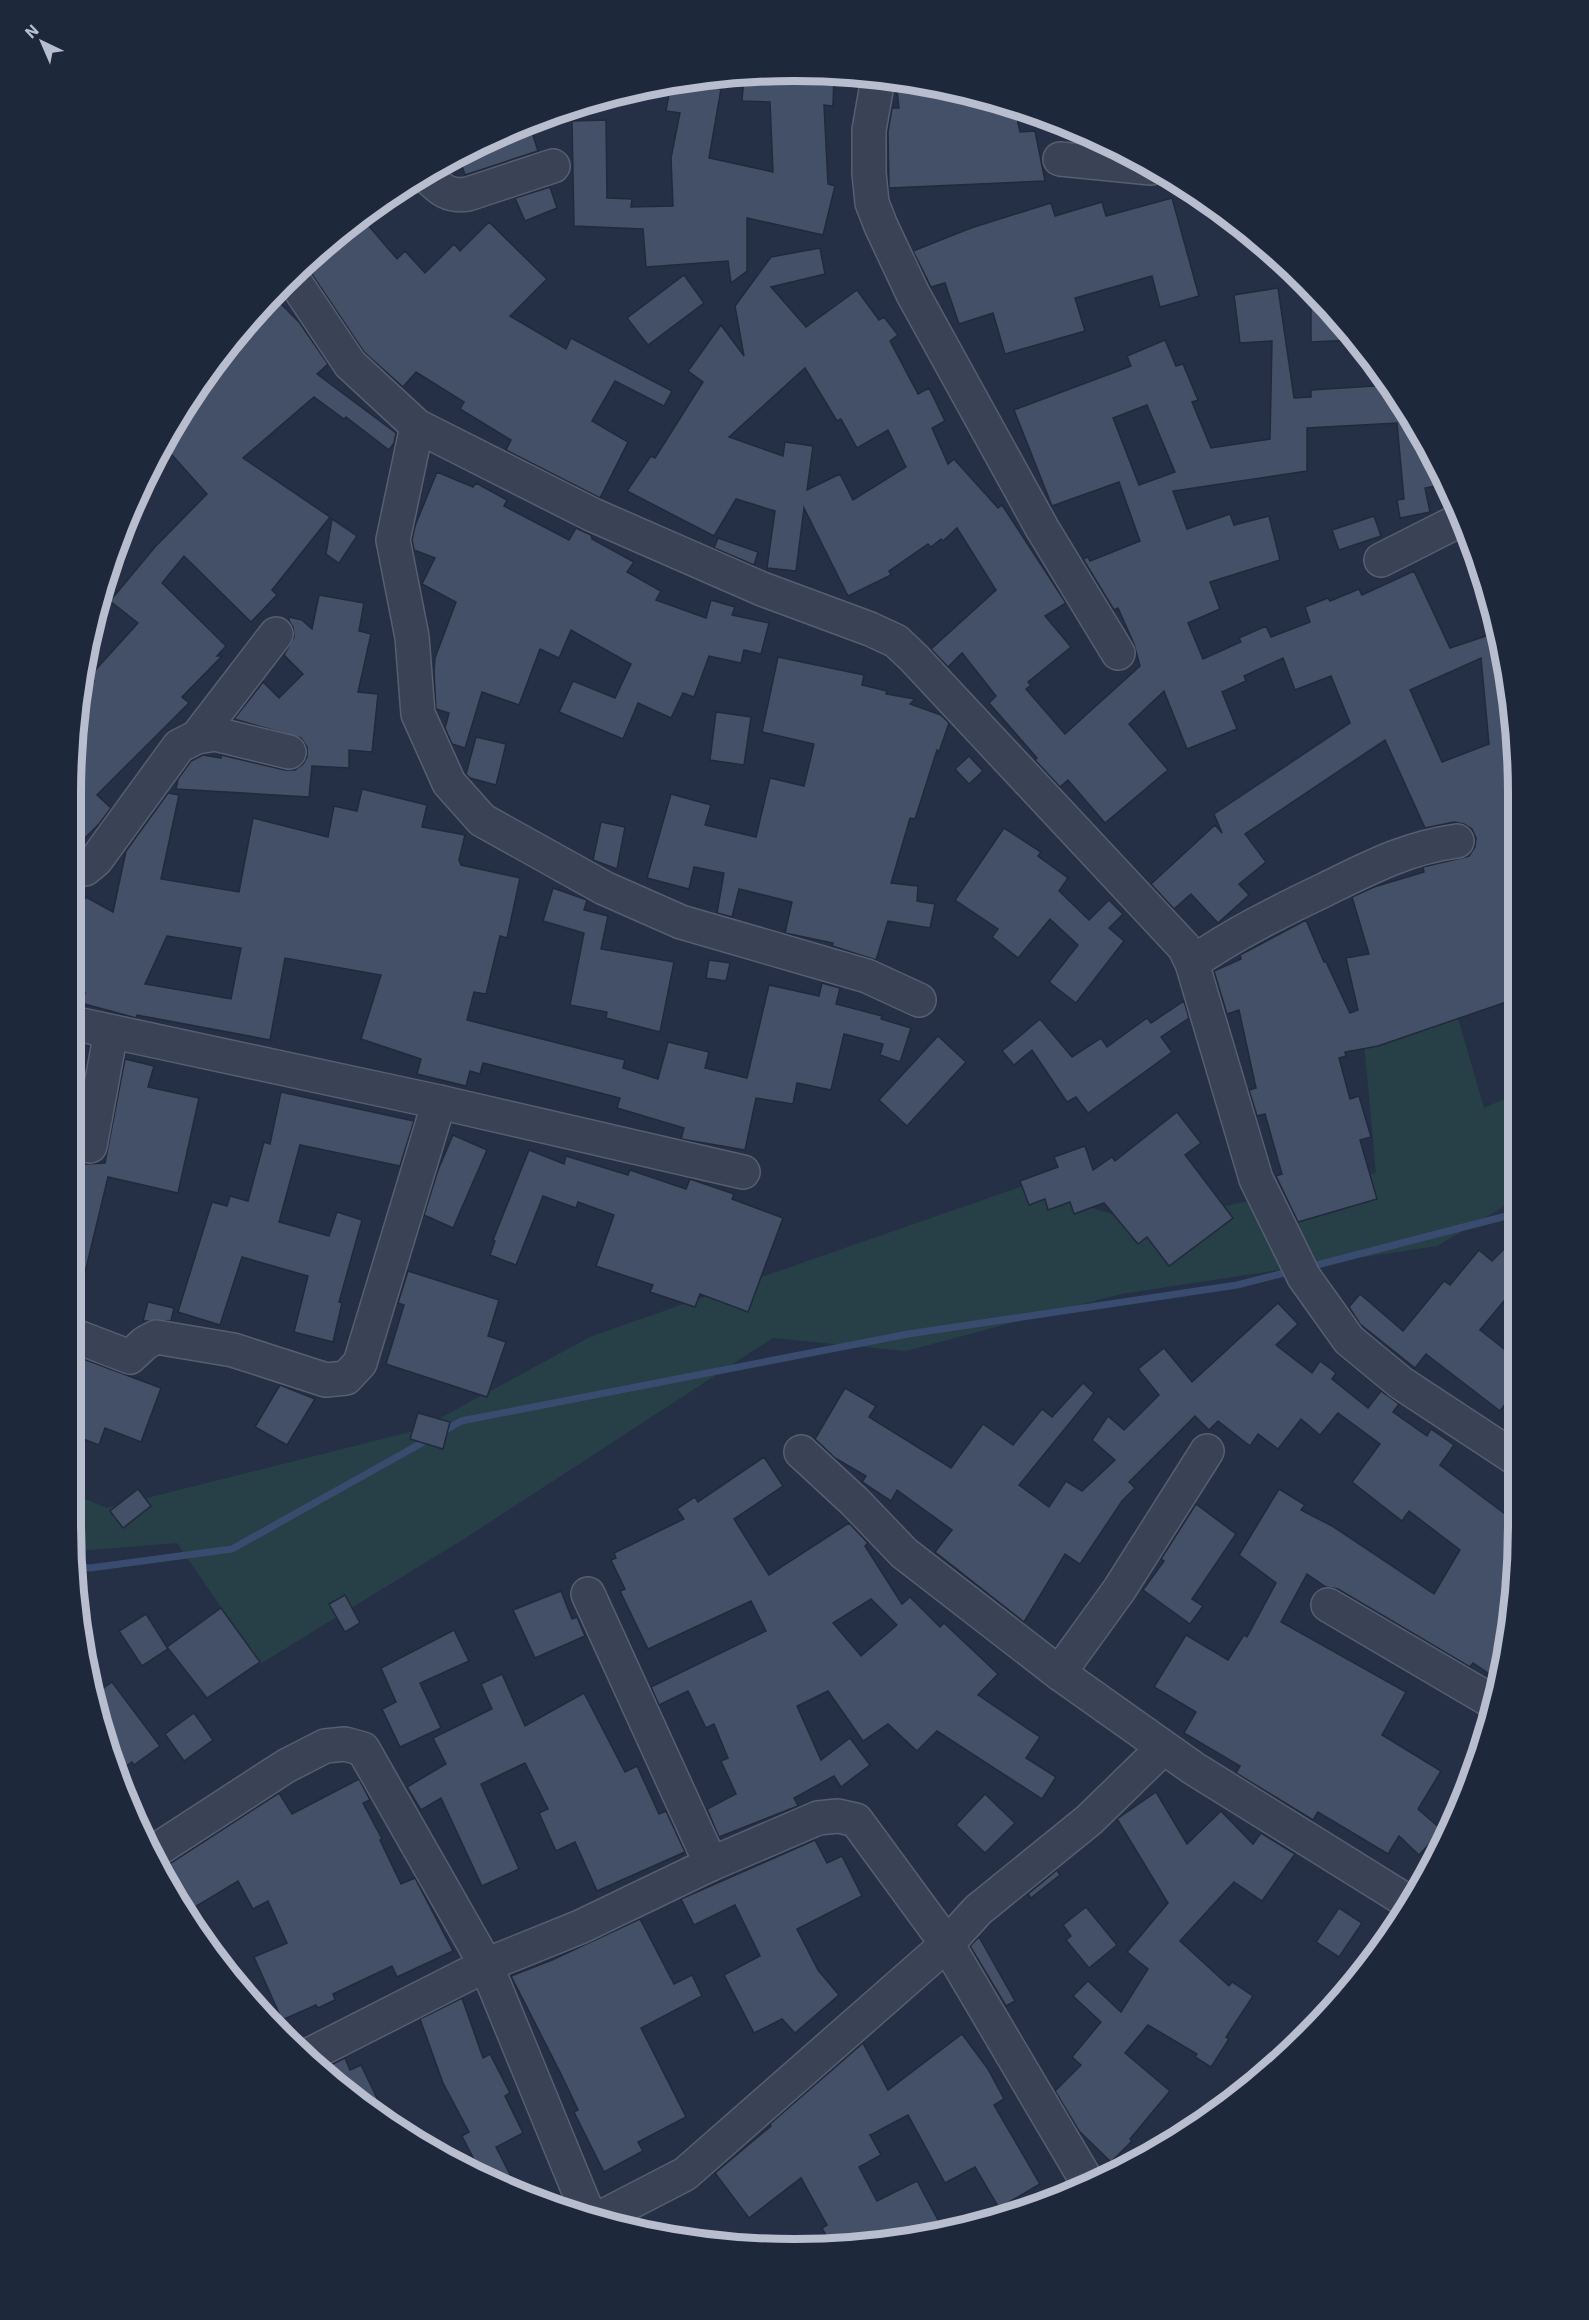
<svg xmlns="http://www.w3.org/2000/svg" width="1589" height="2320" viewBox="0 0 1589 2320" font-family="'IBM Plex Sans',sans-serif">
<rect width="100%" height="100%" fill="#253046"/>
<polygon fill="#274047" points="1455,1008 1484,1108 1518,1093 1518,1198 1437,1246 1121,1294 906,1351 773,1338 467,1537 260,1664 177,1543 76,1551 76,1495 107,1508 418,1430 592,1336 1023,1186 1143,1224 1376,1173 1363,1031"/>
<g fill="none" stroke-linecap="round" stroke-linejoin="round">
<g stroke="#394c6f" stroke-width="7">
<polyline points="1309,1267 1518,1213"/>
<polyline points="441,1433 461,1421 908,1334 1237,1285 1292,1271"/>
<polyline points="76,1566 90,1568 232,1549 429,1439"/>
</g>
</g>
<g fill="#445068" stroke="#212a3c" stroke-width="1.5" fill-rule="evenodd">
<polygon points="794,70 834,74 833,106 824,105 828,184 835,186 823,235 747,218 747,271 731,283 728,261 646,267 643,229 574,226 572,121 606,120 607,198 632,199 631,207 673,206 671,158 680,113 666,111 671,83 721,89 709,158 773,172 770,102 742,101 744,76"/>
<polygon points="896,81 935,84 1015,109 1020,132 1035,131 1045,181 889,188 888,132 892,108 899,108"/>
<polygon points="530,126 538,151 465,175 459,157 497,137"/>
<polygon points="550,187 557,208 525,221 515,198"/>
<polygon points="1172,198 1199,296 1160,307 1152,276 1075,298 1085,331 1005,354 993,313 959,324 945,283 931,287 913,251 971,228 1051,203 1055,216 1102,202 1106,216"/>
<polygon points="362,218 397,259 405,251 425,273 454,244 460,251 489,222 547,279 510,316 566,349 571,338 672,391 664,406 615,381 592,421 628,442 600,498 506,450 511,440 460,409 464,402 416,372 403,387 364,352 305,264"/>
<path d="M 820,248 L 825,274 L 771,287 L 806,327 L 857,290 L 879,320 L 884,317 L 898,335 L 890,341 L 918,394 L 929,388 L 945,421 L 932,428 L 948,464 L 954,459 L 998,508 L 1002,505 L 1066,603 L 1045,616 L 1071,647 L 1028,682 L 1031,685 L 1026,689 L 1065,734 L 1140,666 L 1134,644 L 1118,608 L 1114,610 L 1083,559 L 1088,557 L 1090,561 L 1140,541 L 1119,482 L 1052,506 L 1014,410 L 1131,366 L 1127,356 L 1165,340 L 1176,366 L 1183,364 L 1198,400 L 1192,402 L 1211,448 L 1270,439 L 1272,341 L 1240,343 L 1234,295 L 1278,288 L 1294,398 L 1311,397 L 1311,390 L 1390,385 L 1396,392 L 1446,484 L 1425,488 L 1430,512 L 1400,518 L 1397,500 L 1404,499 L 1397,423 L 1307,428 L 1307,471 L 1173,491 L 1187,529 L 1230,514 L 1234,525 L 1269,516 L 1280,560 L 1210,582 L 1220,609 L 1188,623 L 1203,659 L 1241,642 L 1239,638 L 1266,626 L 1271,637 L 1310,622 L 1305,607 L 1328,598 L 1330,601 L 1359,589 L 1362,595 L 1414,571 L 1450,648 L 1498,632 L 1505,653 L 1518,795 L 1518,998 L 1378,1046 L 1345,1052 L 1346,1056 L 1339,1058 L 1350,1099 L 1359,1096 L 1371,1137 L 1360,1140 L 1377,1199 L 1298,1222 L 1276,1176 L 1282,1174 L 1265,1114 L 1257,1116 L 1249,1090 L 1256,1088 L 1239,1010 L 1227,1014 L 1214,971 L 1241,959 L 1240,955 L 1306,920 L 1324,962 L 1326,962 L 1350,1013 L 1358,1010 L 1346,958 L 1369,954 L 1352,897 L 1374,887 L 1424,872 L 1423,867 L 1469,856 L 1475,847 L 1476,838 L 1472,829 L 1464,824 L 1454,822 L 1425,828 L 1385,740 L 1245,834 L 1266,862 L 1239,884 L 1249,895 L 1218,923 L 1191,894 L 1174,909 L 1151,884 L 1215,825 L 1222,833 L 1214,814 L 1350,723 L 1331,676 L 1295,690 L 1283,658 L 1244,676 L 1246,681 L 1222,692 L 1237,729 L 1187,749 L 1164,691 L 1129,724 L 1168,770 L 1105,823 L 1068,780 L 1060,787 L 1035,760 L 1037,758 L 989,703 L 996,696 L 962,653 L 948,667 L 931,649 L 996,590 L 957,528 L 943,541 L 941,539 L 931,547 L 928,544 L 889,571 L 891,575 L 848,596 L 804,508 L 796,571 L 767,568 L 775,511 L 736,499 L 714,536 L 627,491 L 651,456 L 655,458 L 703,382 L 688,371 L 721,325 L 744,356 L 735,306 L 771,257 ZM 805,368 L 837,421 L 841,419 L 857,448 L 888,430 L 906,467 L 853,500 L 840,474 L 807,490 L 813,446 L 785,442 L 783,456 L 729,437 ZM 1147,405 L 1175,472 L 1139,485 L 1113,418 ZM 1481,658 L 1489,744 L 1442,762 L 1410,690 Z"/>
<polygon points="684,275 704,303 648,345 627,318"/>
<polygon points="1311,289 1343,327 1354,340 1311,342"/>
<polygon points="272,295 299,322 328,364 317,374 396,433 394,443 389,450 346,417 344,419 314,397 243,458 330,517 272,590 277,595 251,622 184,556 162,583 226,646 217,656 222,656 182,697 189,703 97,795 111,808 99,824 74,849 71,849 70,795 80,695 94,681 89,677 138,623 110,601 155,547 207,494 163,445 180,417 199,400 194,395 220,354"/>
<polygon points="437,472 473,487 476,483 507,500 504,506 569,540 576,528 591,535 592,539 634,562 627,572 661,591 656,600 706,618 711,600 735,607 732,615 769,623 761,654 744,650 741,663 709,656 694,697 683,693 671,718 638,703 623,739 559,712 573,681 615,698 631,664 571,630 559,658 540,649 519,705 482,692 465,748 452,744 445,728 449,713 436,709 434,672 435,658 456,602 422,584 435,558 414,550 412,540 415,526"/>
<polygon points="1374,516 1381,536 1339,550 1332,530"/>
<polygon points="332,519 357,536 339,563 326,554"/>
<polygon points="718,538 758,552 754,565 714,548"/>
<polygon points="319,595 364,603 359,631 371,634 358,692 378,694 372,752 349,750 349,768 312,766 309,797 176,789 178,779 191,761 203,755 221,758 221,755 285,770 295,770 303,764 307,757 307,747 301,738 234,719 263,682 279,698 303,674 284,655 294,637 293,627 289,621 289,617 302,620 312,629"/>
<polygon points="778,657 864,675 862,685 887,691 886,694 915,699 910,704 941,715 949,723 939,752 937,750 915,819 910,818 891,883 918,886 917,901 935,904 930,928 888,921 876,960 832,946 833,943 785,933 792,902 739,889 732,917 717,913 724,873 694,867 689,889 647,878 671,794 711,805 705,825 756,837 770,778 804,786 814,744 762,732"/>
<polygon points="716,712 751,717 744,765 710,760"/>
<polygon points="476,737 506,744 496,785 470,778 466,774"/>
<polygon points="969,756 983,771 969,784 955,769"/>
<path d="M 362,789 L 427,805 L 422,827 L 465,835 L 459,860 L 461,865 L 520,878 L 507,938 L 500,936 L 486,994 L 474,992 L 467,1020 L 625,1060 L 623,1068 L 658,1079 L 668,1042 L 709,1052 L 705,1068 L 747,1078 L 769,985 L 819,996 L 822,983 L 840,988 L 836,1004 L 882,1016 L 881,1019 L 911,1028 L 900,1062 L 880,1055 L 883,1044 L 844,1034 L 831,1090 L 797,1083 L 793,1104 L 756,1098 L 745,1150 L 681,1139 L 684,1128 L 617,1108 L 620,1098 L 483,1063 L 480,1074 L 470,1071 L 466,1086 L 417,1074 L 421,1059 L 361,1039 L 381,975 L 285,958 L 270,1040 L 137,1015 L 136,1018 L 81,1003 L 85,993 L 72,985 L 71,923 L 86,897 L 113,912 L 126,851 L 168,793 L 179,795 L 161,879 L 239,892 L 253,818 L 328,837 L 334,806 L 357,811 ZM 167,936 L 241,948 L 231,999 L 145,984 Z"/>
<polygon points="601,822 625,827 617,869 593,860"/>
<polygon points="1004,828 1041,852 1038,856 1068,878 1059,891 1089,920 1109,900 1123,914 1109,928 1124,941 1076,1003 1049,982 1078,945 1050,919 1018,958 992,937 998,929 955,900"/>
<polygon points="553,888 587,900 584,910 608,916 601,949 674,962 660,1032 606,1018 607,1012 570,1005 584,933 543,921"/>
<polygon points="709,960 730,963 726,981 706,978"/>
<polygon points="1184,1001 1189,1018 1161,1037 1172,1052 1088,1113 1076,1097 1067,1102 1032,1050 1014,1065 1002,1051 1040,1019 1072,1057 1101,1038 1107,1047 1147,1018 1151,1023"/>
<polygon points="938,1036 966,1062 907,1126 879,1100"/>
<polygon points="125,1059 154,1066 148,1087 199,1098 178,1193 108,1177 81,1289 74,1288 73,1156 86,1164 105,1163"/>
<polygon points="281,1092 414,1121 400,1166 300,1145 279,1222 329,1236 337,1212 362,1220 339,1302 342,1303 333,1342 294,1332 308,1276 242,1257 220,1325 178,1312 212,1202 227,1206 230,1196 248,1201 264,1142 270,1144"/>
<polygon points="1177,1112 1201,1143 1185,1155 1233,1218 1169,1266 1147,1237 1138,1244 1104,1203 1074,1214 1070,1202 1048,1210 1045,1199 1029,1205 1020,1181 1058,1167 1054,1157 1085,1146 1093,1170 1112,1157 1115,1161"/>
<polygon points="453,1135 487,1150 453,1228 424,1215 438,1170"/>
<polygon points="529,1150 564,1164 566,1156 628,1175 630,1170 686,1189 690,1179 734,1194 732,1199 783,1218 748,1312 700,1294 695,1307 650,1292 653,1285 596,1266 614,1215 578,1202 576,1208 543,1196 516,1265 490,1255 495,1241 493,1240"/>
<polygon points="1518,1235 1518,1284 1480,1330 1518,1360 1518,1387 1500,1411 1426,1354 1415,1368 1360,1324 1349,1307 1360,1294 1403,1331 1444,1281 1450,1285 1479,1250 1492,1261"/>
<polygon points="408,1271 499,1300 488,1336 506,1342 487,1397 386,1364 404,1305 398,1303"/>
<polygon points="148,1302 174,1308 171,1321 143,1321"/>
<polygon points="1278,1303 1298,1324 1276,1345 1312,1373 1320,1361 1336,1373 1332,1379 1368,1408 1381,1391 1399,1404 1393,1412 1427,1436 1431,1429 1454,1445 1440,1465 1505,1514 1518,1495 1518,1526 1505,1666 1500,1681 1473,1663 1470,1667 1338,1589 1326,1587 1307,1574 1281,1622 1406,1692 1382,1735 1441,1771 1418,1809 1442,1830 1419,1855 1399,1836 1388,1854 1318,1812 1313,1820 1236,1773 1240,1766 1184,1733 1196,1712 1154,1687 1186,1635 1228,1660 1244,1635 1247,1637 1276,1583 1239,1555 1279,1489 1305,1505 1301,1510 1332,1526 1434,1594 1460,1550 1409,1511 1402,1521 1352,1482 1380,1444 1338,1413 1320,1435 1301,1419 1278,1449 1258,1434 1250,1446 1218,1421 1209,1430 1195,1416 1129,1482 1135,1488 1122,1501 1080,1564 1065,1554 1024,1622 935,1552 952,1530 897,1490 891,1501 862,1482 866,1476 835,1458 815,1439 845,1388 876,1406 869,1417 951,1468 983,1424 1013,1445 1042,1409 1052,1417 1083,1383 1094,1393 1019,1485 1049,1507 1066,1481 1082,1491 1115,1460 1092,1440 1108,1416 1124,1430 1159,1395 1138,1369 1164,1348 1192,1382"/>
<polygon points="78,1357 161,1388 141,1442 105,1428 99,1445 75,1436 75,1367"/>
<polygon points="280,1385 315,1399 287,1445 255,1427"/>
<polygon points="418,1413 450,1422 443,1449 410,1439"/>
<path d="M 764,1457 L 783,1486 L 734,1519 L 769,1575 L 849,1523 L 868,1543 L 865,1546 L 902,1604 L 910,1597 L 940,1627 L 944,1623 L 998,1674 L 978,1695 L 1040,1737 L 1026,1758 L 1056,1777 L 1042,1799 L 937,1731 L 917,1751 L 888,1724 L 863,1741 L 828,1691 L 797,1706 L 821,1760 L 850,1738 L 870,1765 L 841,1787 L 834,1776 L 794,1798 L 798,1806 L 719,1837 L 707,1809 L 736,1794 L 721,1761 L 728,1758 L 714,1724 L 706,1728 L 688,1691 L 659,1705 L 651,1687 L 766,1631 L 751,1601 L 648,1649 L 620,1591 L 625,1589 L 611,1560 L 616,1558 L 614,1553 L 684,1519 L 677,1509 L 695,1497 L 698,1502 ZM 871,1599 L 897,1625 L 861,1656 L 833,1623 Z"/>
<polygon points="138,1489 151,1506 123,1528 110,1511"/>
<polygon points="1196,1504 1236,1534 1192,1599 1203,1606 1190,1624 1143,1590 1164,1561 1161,1559"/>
<polygon points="561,1591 572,1619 577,1617 585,1636 535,1658 513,1610"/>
<polygon points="345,1595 360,1623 345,1632 329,1604"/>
<polygon points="221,1608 260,1662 207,1698 167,1647"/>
<polygon points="146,1614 168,1649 142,1666 119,1631"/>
<polygon points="454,1630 469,1661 420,1683 441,1728 400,1747 382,1709 396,1702 381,1668"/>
<polygon points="502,1674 525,1726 584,1693 625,1772 637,1766 659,1814 666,1811 685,1852 597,1891 575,1842 556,1851 539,1813 548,1809 525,1763 481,1784 519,1869 482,1886 441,1798 421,1810 407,1787 446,1764 433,1738 492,1709 481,1684"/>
<polygon points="112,1682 160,1746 134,1765 132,1762 116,1773 109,1758 94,1695"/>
<polygon points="194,1713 213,1740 184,1761 165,1734"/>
<polygon points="359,1779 370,1800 363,1803 382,1839 380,1840 401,1884 415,1878 453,1951 397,1977 392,1966 333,1994 335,2000 318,2008 316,2005 282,2020 254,1957 287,1943 268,1901 253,1909 238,1881 185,1913 163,1868 279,1793 292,1814"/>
<polygon points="1156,1792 1187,1844 1221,1811 1253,1844 1261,1833 1295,1854 1262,1901 1234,1882 1180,1941 1229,1986 1232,1982 1253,1996 1226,2037 1229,2039 1211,2067 1195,2057 1197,2054 1148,2025 1125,2053 1170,2091 1130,2139 1132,2141 1111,2162 1079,2131 1055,2091 1081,2065 1072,2057 1101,2022 1073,1996 1088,1981 1121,2012 1148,1969 1127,1952 1168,1903 1117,1819"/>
<polygon points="985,1794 1015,1823 985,1853 956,1825"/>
<polygon points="815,1840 827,1863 842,1856 862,1896 797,1929 818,1970 839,1995 795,2033 782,2019 754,2033 724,1975 760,1956 735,1905 694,1925 681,1899"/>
<polygon points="1057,1870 1060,1875 1031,1898 1028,1894"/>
<polygon points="1086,1907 1117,1945 1089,1968 1066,1940 1071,1936 1063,1925"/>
<polygon points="1339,1908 1362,1923 1339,1957 1316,1942"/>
<polygon points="640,1919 674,1984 692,1975 702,1996 641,2028 686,2117 638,2142 643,2151 604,2172 574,2112 578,2110 562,2076 511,1976 552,1960"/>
<polygon points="979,1937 1015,2001 1006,2006 970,1946"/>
<polygon points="462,1998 483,2058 490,2054 510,2093 505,2096 523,2133 496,2147 521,2196 481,2173 462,2136 469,2132 443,2083 420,2019"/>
<polygon points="962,2034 988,2069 1004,2099 994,2105 1040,2184 999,2208 975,2167 945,2183 908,2115 870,2135 881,2155 859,2167 877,2201 917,2181 945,2233 830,2242 822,2228 827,2225 801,2178 749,2218 715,2173 771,2126 770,2124 863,2043 888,2090"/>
<polygon points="345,2058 350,2070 361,2065 387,2119 353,2100 320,2070"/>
</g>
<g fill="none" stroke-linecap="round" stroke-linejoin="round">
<defs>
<g id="minor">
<polyline points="878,79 869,130 869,173 872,203 881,226 913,294 1042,528 1118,653"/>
<polyline points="1060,159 1151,168"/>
<path d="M 423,176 L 428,177 C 441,190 449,197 468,194 L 553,166"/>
<polyline points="291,276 350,364 417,426 593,515 762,589 870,629 896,641 914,658 1184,947 1192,963 1256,1179 1304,1277 1349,1340 1401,1383 1518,1460"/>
<polyline points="417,426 393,540 412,637 418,714 449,783 482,820 604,888 681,922 867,976 919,1000"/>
<polyline points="1381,560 1464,518"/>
<polyline points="197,737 276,634"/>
<polyline points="71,868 85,869 96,860 179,746 197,737 215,734 289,752"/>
<path d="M 1192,963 C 1234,934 1278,912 1324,890 C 1369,868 1406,848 1457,841"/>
<polyline points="72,1023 439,1102 743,1172"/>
<polyline points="90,1146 111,1032"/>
<polyline points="75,1336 130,1357 145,1343 156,1337 233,1350 326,1380 346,1378 360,1363 439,1102"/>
<polyline points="801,1452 855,1502 904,1553 1059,1673 1193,1768 1410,1903"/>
<polyline points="588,1594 711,1864"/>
<polyline points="1328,1605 1493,1702"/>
<polyline points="1059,1673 1119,1590 1207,1451"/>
<polyline points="155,1851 286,1766 325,1746 345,1744 363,1749 486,1965 589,2216"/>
<polyline points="305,2057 486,1965 580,1927 711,1864 818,1818 838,1816 856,1820 947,1944 1088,2183"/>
<polyline points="598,2219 685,2174 947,1944 978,1910 1089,1820 1163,1748"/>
</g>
</defs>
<use href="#minor" stroke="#565e6f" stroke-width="36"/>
<use href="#minor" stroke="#3a4355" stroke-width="33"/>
</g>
<path d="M0 0H1589V2320H0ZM794 81H795A713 713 0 0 1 1508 794V1526A713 713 0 0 1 795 2239H794A713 713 0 0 1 81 1526V794A713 713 0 0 1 794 81Z" fill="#1e283b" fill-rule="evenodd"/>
<path fill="none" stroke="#b8bece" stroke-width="8" d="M794 81H795A713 713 0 0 1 1508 794V1526A713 713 0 0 1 795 2239H794A713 713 0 0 1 81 1526V794A713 713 0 0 1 794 81Z"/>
<g transform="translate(42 42) rotate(316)" stroke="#1e283b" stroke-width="4.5" paint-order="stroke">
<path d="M0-4.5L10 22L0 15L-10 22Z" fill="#b8bece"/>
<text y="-9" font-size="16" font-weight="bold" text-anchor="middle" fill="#b8bece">N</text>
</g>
</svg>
